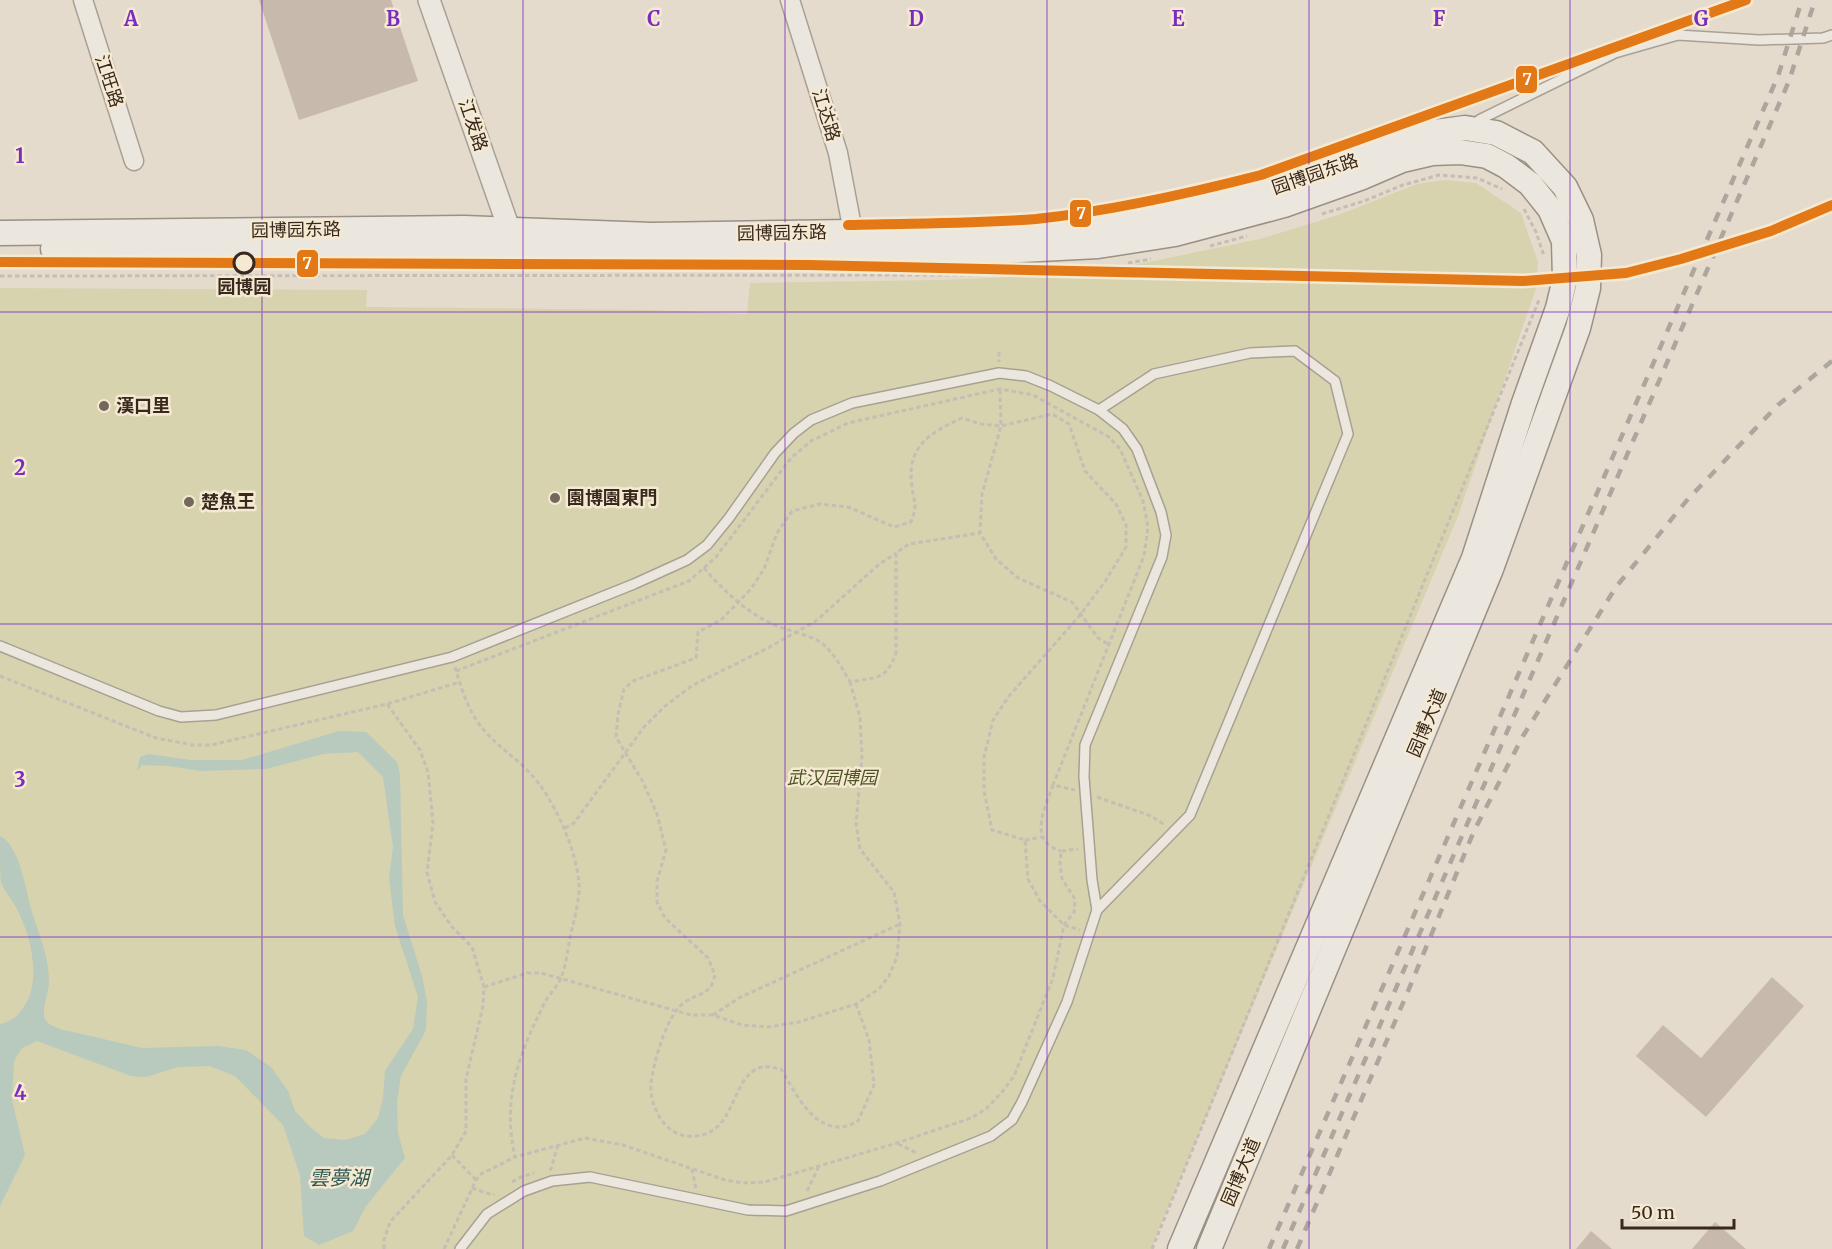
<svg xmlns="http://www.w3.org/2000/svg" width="1832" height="1249" viewBox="0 0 1832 1249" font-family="Merriweather,'Noto Sans SC',serif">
<rect width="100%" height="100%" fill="#e4dbcc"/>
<polygon fill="#d6d3ae" points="1445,180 1476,183 1521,213 1538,262 1536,288 1458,516 1151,1249 0,1249 0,288 367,290 366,307 650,310 747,314 750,283 940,280 1063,275 1110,270 1260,239 1341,214 1417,184"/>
<path fill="#b8c9bd" d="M 339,731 L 366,732 L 397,762 L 400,775 L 403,915 L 422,976 L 427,1001 L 426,1030 L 401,1076 L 397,1101 L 398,1133 L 405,1158 L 366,1206 L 353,1231 L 319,1245 L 304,1236 L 300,1175 L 283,1125 L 235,1076 L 209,1066 L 178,1067 L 146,1077 L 131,1076 L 37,1041 L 22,1048 L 14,1061 L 12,1100 L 25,1155 L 0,1206 L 0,1024 C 12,1022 19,1015 25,1005 C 42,978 30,933 16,907 C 11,899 5,891 1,883 C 0,873 0,848 0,836 C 21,846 26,895 33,915 C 40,939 49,956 49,982 C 49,993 41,1008 45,1019 C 48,1025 54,1026 60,1029 L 142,1048 L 218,1046 L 246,1050 L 271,1067 L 288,1091 L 295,1111 L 310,1127 L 324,1138 L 346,1140 L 365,1134 L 378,1118 L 383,1098 L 385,1071 L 413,1029 L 418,997 L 395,926 L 389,878 L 393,847 L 383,777 L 358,752 L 323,754 L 266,769 L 201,771 L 169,766 L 142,765 L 137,771 L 140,757 L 148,754 L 191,760 L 242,760 Z"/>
<g fill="#c8b9ad">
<polygon points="259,0 391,0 418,81 299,120"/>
<polygon points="1772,977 1804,1006 1706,1117 1636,1056 1663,1025 1701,1058"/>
<polygon points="1715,1222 1746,1249 1692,1249"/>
<polygon points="1591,1231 1612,1249 1576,1249"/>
</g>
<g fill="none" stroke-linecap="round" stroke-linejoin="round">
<defs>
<g id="service">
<polyline points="1478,127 1479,120 1615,53 1678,35 1759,40 1823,38 1832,35"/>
<polyline points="0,646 159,711 181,717 216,715 452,657 634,584 687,560 707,545 729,518 775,453 794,433 811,420 852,403 999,373 1026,376 1051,386 1099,410 1123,429 1137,449 1161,512 1166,535 1162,557 1085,745 1084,777 1092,880 1097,910 1067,1002 1022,1102 1012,1120 991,1136 880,1181 786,1211 748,1210 590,1177 552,1181 524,1191 487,1214 460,1249"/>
<polyline points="1097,910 1190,815 1348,434 1335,381 1295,351 1250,353 1154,374 1099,410"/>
</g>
<g id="minor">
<polyline points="83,0 134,161"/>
<polyline points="790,0 838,153 853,232"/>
</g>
<polyline id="tertiary" points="429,0 514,243"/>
<g id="secondary">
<polyline points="0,233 464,228 652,235 853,232 1010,235 1067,230 1179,213 1293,183 1395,145 1436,132 1465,128 1496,133 1533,152 1565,187 1581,220 1589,255 1588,288 1578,328 1491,569 1209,1249"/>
<polyline points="53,249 959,253 1098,246 1175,234 1284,205 1360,178 1402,160 1432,153 1460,152 1487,156 1506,166 1530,184 1550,209 1564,241 1565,279 1558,308 1524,403 1474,558 1180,1249"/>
</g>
</defs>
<use href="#service" stroke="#a9a095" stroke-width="12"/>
<use href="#minor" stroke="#a9a095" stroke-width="21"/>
<use href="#tertiary" stroke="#a9a095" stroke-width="24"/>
<use href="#secondary" stroke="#999086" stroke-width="27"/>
<g stroke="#c5beb5" stroke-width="3" stroke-dasharray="4.5 3" stroke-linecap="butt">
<polyline points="1524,209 1536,232 1544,256"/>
<polyline points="1322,214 1364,201 1403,185 1439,175 1477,178 1502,189"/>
<polyline points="1210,246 1247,236"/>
<polyline points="1128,263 1151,259"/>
<polyline points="0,276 972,275 1094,267"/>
<polyline points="999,352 999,362"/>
<polyline points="1000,390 1001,426 982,494 980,533 996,559 1018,578 1072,602 1098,638 1108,644"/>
<path d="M 704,568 C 723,590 745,611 772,624 C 785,630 814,636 823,644 C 835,655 842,668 850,682 C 876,677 886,681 896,653 L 896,553 L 909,544 L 980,533"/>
<path d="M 455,667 C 461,688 469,713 483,729 C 497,746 515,757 530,773 C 553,797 577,850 579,884 C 580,898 575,915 572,929 C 568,944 567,963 561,978 C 557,987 548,995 544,1004 C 518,1056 502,1100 515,1157 L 585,1138 L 623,1145 L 725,1180 L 743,1183 L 765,1182 L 897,1143 L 971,1118 L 986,1109 L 1003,1091 L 1014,1076 L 1053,978 L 1064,925 L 1074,912 L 1075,899 L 1062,879 L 1060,864 L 1061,851 L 1078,849"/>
<polyline points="456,671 689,581 716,557 791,458 811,441 848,423 1000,389 1033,395 1109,437 1120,449 1143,501 1148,527 1144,556 1053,785 1075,790"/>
<polyline points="0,676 156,738 193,745 211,745 387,704 460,682"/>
<path d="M 1053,785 C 1045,808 1027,841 1061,851"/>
<polyline points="1097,797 1151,816 1165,825"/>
<polyline points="565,828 574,823 644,727 665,706 693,685 766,649 816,621 877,566 896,553"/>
<polyline points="1025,840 1042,837"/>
<polyline points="484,987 527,973 541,973 691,1015 713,1015 742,1025 768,1027 799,1022 856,1004 879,989 889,976 897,957 900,924 894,892 860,849 856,824 862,756 860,717 850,682"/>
<path d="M 856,1004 L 869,1040 L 874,1085 L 858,1121 C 853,1124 846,1127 840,1127 C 810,1127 795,1091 781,1069 C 775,1068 768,1066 762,1067 C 728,1075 739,1140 687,1136 C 664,1134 649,1105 651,1084 C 653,1064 664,1027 676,1011 C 685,997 701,997 710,988 C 712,985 714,979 715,975 L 708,958 L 665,918 L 657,902 L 657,881 L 666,850 L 657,814 L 643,782 L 616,737 L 618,714 L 624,689 L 633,681 L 696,658 L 698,632 L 721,620 L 751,589 L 764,569 L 777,533 L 792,511 L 820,504 L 848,507 L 894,527 L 911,522 C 918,503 914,505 912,486 C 906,446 930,433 962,418 L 981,424 L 1001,426 L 1052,414 L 1069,424 L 1085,471 L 1116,504 L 1126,525 L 1126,547 L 1106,580 L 1081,614 L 1009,696 L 993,720 L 984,757 L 984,791 L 992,830 L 1025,840 L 1028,879 L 1040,901 L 1064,925 L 1080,930"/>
<polyline points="713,1015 739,998 900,924"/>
<polyline points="898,1144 917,1153"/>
<polyline points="452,1155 476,1180"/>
<polyline points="549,1169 551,1169 558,1144"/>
<polyline points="692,1169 696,1189"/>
<polyline points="512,1182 521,1177 534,1173"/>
<polyline points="472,1188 492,1195 494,1194"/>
<polyline points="807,1191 819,1166"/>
<polyline points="384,1249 384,1240 390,1222 452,1155 466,1131 466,1079 483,1006 484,987 472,947 452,927 435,902 427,872 433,823 428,772 420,750 387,704"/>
<polyline points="444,1249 476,1180 481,1174 515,1157"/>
<polyline points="1152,1249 1539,300"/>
</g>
<use href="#service" stroke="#ece7de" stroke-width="9"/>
<use href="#minor" stroke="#ece7de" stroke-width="18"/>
<use href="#tertiary" stroke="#ece7de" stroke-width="21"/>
<use href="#secondary" stroke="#ece7de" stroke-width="24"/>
<g stroke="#aca69e" stroke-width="4.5" stroke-dasharray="10 10" stroke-linecap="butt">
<polyline points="1269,1249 1778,76 1802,0"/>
<polyline points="1283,1249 1789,81 1815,0"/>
<polyline points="1297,1249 1406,996 1474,831 1523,736 1616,587 1688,499 1778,405 1832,361"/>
</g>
<defs>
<g id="metro-1">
<path d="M 848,225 C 911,223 973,224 1036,219 C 1112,211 1187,194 1261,175 L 1746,0"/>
<polyline points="0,262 809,265 1523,281 1626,273 1681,259 1771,231 1832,205"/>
</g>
</defs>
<use href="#metro-1" stroke="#f5e9d2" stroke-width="15"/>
<use href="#metro-1" stroke="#e27816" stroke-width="10"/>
</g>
<path fill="none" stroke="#7b2cbf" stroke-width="1.5" stroke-opacity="0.55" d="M 262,0 L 262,1249M 523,0 L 523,1249M 785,0 L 785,1249M 1047,0 L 1047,1249M 1309,0 L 1309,1249M 1570,0 L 1570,1249M 0,312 L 1832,312M 0,624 L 1832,624M 0,937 L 1832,937"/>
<circle fill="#f5e9d2" stroke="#38281e" stroke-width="3" cx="244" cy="263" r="10"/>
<g fill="#74675b" stroke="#f5e9d2" stroke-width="2">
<circle cx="104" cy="406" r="6"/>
<circle cx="555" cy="498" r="6"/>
<circle cx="189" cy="502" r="6"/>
</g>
<g text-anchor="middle" stroke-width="5" stroke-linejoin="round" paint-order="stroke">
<g font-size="18" fill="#38281e" stroke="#f5e9d2">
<text transform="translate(109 81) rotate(72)" y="6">江旺路</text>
<text transform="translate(826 115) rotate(73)" y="6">江达路</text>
<text transform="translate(473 125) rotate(71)" y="6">江发路</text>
<text transform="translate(1315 174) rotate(-19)" y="6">园博园东路</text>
<text transform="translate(296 230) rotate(-1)" y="6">园博园东路</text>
<text transform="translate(782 233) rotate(-1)" y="6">园博园东路</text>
<text transform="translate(1427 723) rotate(-67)" y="6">园博大道</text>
<text transform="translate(1241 1172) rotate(-67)" y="6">园博大道</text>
</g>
<g font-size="18" font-weight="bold" fill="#38281e" stroke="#f5e9d2">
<text x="244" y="293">园博园</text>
</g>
<g font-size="18" font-weight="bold" fill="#38281e" stroke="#f5e9d2" text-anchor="start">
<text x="116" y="412">漢口里</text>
<text x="567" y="504">園博園東門</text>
<text x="201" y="508">楚魚王</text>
</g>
<g font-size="18" font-style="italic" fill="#4c5424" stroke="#f5e9d2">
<text x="832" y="784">武汉园博园</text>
</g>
<g font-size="20" font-style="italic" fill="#2d5852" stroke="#f5e9d2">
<text x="339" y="1185">雲夢湖</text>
</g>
</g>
<g font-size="20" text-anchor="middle" font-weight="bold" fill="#7b2cbf" stroke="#f5e9d2" stroke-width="5" stroke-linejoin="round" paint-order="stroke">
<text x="131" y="26">A</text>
<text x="393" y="26">B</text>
<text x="654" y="26">C</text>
<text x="916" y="26">D</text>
<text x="1178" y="26">E</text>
<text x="1439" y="26">F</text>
<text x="1701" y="26">G</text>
<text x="20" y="163">1</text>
<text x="20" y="475">2</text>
<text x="20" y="787">3</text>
<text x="20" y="1100">4</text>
</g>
<g stroke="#f5e9d2" stroke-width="2">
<rect x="1515" y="65" width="23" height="29" rx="6" fill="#e27816"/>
<rect x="1069" y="199" width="23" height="29" rx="6" fill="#e27816"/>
<rect x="296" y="249" width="23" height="29" rx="6" fill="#e27816"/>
</g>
<g font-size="16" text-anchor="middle" font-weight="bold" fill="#fff">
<text x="1527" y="85">7</text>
<text x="1081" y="219">7</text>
<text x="307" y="269">7</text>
</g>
<path d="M1622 1219v9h112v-9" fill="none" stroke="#38281e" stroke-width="3"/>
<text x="1631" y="1219" font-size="18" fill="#38281e" stroke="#f5e9d2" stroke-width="4.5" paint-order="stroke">50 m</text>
</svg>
